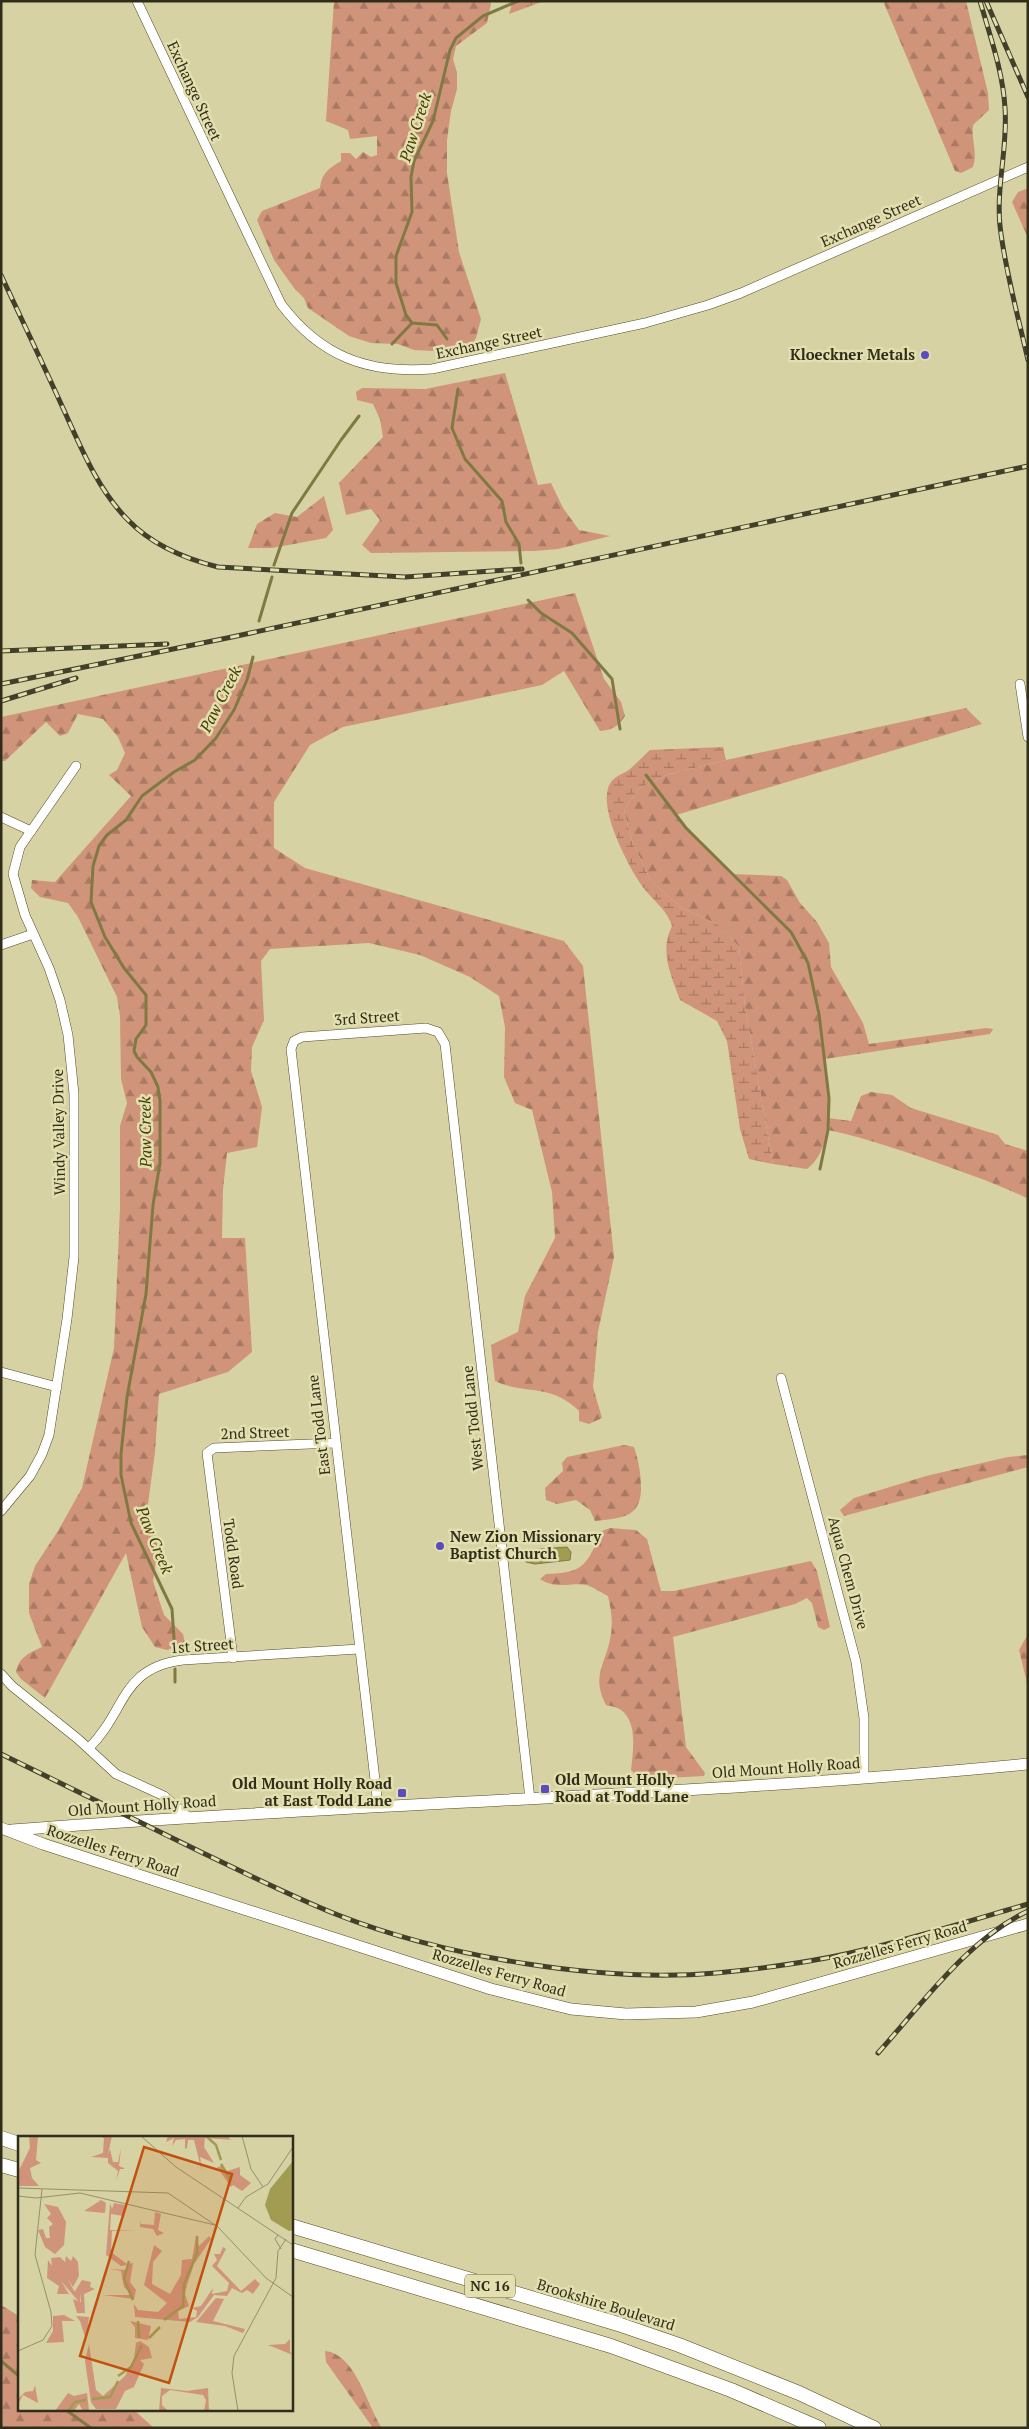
<svg xmlns="http://www.w3.org/2000/svg" width="1029" height="2429" viewBox="0 0 1029 2429" font-family="'PT Serif',serif">
<defs>
<pattern id="forest-firs" width="22" height="20" patternUnits="userSpaceOnUse" patternTransform="scale(1.25)"><rect width="22" height="20" fill="#d0947b"/><path d="M5 1l3.5 6h-7zM16 11l3.5 6h-7z" fill="#a97964"/></pattern>
<pattern id="wetland-marsh" width="20" height="14" patternUnits="userSpaceOnUse" patternTransform="scale(1.25)"><rect width="20" height="14" fill="#d0947b"/><path d="M1 5h8M5 5V1M11 12h8M15 12V8" fill="none" stroke="#a97964"/></pattern>
<pattern id="water-ripples" width="26" height="14" patternUnits="userSpaceOnUse" patternTransform="scale(1.25)"><rect width="26" height="14" fill="#a29b52"/><path d="M2 4q2-2 4 0t4 0M15 11q2-2 4 0t4 0" fill="none" stroke="#847f43"/></pattern>
</defs>
<rect width="100%" height="100%" fill="#d6d2a3"/>
<g fill="url(#forest-firs)">
<path d="M 334,1 L 490,1 L 491,4 L 487,23 L 456,46 L 453,59 L 457,73 L 457,89 L 451,111 L 447,140 L 447,173 L 459,252 L 481,319 L 476,338 L 468,351 L 444,355 L 434,351 L 414,350 L 398,344 L 371,343 L 349,336 L 308,308 L 304,298 L 294,288 L 274,260 L 257,220 L 262,211 L 320,188 C 322,173 328,169 341,161 L 341,153 L 350,153 L 356,159 L 363,152 L 371,157 L 377,155 L 377,136 L 350,139 L 348,130 L 326,121 Z"/>
<path d="M 883,1 L 966,1 L 988,93 L 989,110 L 973,125 C 971,140 978,153 973,167 L 961,173 L 955,171 Z"/>
<polygon points="1026,189 1028,190 1028,238 1012,202 1018,192"/>
<polygon points="505,373 538,485 551,483 563,508 579,530 610,536 558,549 534,551 371,553 362,545 380,520 371,509 346,515 339,483 383,437 380,419 373,404 357,400 356,392 362,388 425,389"/>
<polygon points="324,496 333,530 326,538 272,548 248,548 257,524 275,513 297,517"/>
<path d="M 575,593 L 604,679 L 621,702 L 625,716 C 619,726 612,730 600,731 L 564,671 L 542,685 L 343,727 L 310,745 L 274,802 L 274,848 L 305,868 L 564,941 L 583,966 L 614,1257 L 598,1332 L 593,1387 L 602,1418 L 589,1424 L 579,1421 L 579,1411 C 549,1382 527,1396 495,1381 L 491,1345 L 518,1332 L 525,1296 L 555,1238 L 552,1192 L 532,1110 L 515,1103 L 504,1077 L 505,1027 L 499,996 L 470,977 L 420,955 L 369,943 L 270,949 L 261,961 L 264,1020 L 252,1047 L 251,1071 L 262,1107 L 257,1147 L 227,1153 L 223,1189 L 222,1238 L 245,1238 L 252,1352 L 228,1372 L 159,1394 L 155,1452 L 148,1504 L 158,1549 L 153,1581 L 164,1615 L 183,1634 L 185,1643 L 167,1650 L 155,1647 L 142,1627 L 126,1553 L 45,1698 L 21,1679 L 16,1672 C 19,1657 29,1653 42,1647 L 29,1613 L 29,1584 L 35,1566 L 58,1531 L 82,1488 L 114,1348 L 120,1208 L 120,1126 L 127,1103 L 121,1079 L 120,1016 L 117,997 L 78,917 L 68,903 L 40,897 L 31,888 L 32,880 L 55,882 L 131,796 L 109,775 L 117,770 L 125,753 L 118,737 L 103,719 L 78,714 L 68,733 L 60,736 L 46,722 L 5,761 L 1,761 L 1,717 Z"/>
<path d="M 966,708 L 982,724 L 676,815 L 731,874 L 781,876 L 787,880 L 800,903 L 817,922 L 829,943 L 831,967 L 863,1023 L 869,1044 L 986,1028 L 993,1029 L 990,1034 L 825,1059 L 829,1098 L 828,1118 L 851,1121 L 861,1096 L 871,1092 L 892,1095 L 911,1108 L 998,1135 L 1005,1144 L 1028,1151 L 1028,1199 C 1003,1186 976,1177 949,1167 C 909,1153 870,1139 828,1130 C 823,1146 821,1158 807,1169 L 773,1164 L 745,1007 L 739,947 L 719,925 L 682,908 L 651,881 L 631,838 L 624,810 L 638,789 L 666,775 L 726,760 Z"/>
<path d="M 624,1445 L 634,1447 C 639,1462 641,1474 641,1490 C 640,1519 619,1518 595,1521 L 590,1510 L 576,1500 L 557,1504 L 546,1500 L 545,1488 L 563,1471 L 562,1463 L 567,1457 Z"/>
<polygon points="1028,1455 1028,1467 844,1516 840,1510 854,1498 926,1476 1008,1457"/>
<path d="M 610,1528 L 636,1530 L 647,1539 L 661,1591 L 674,1591 L 811,1561 L 817,1571 L 830,1627 L 824,1630 L 818,1627 L 812,1603 L 807,1598 L 795,1604 L 673,1637 L 686,1747 L 705,1773 L 704,1776 L 648,1779 L 639,1778 L 631,1770 C 633,1752 638,1722 621,1710 C 617,1707 610,1706 606,1705 C 590,1674 607,1664 611,1634 C 613,1621 611,1609 608,1596 C 602,1593 593,1587 587,1585 C 570,1582 556,1590 540,1579 L 546,1574 C 586,1573 586,1564 602,1531 Z"/>
<polygon points="1028,1634 1028,1687 1019,1650"/>
<polygon points="1,2305 19,2316 19,2410 134,2410 154,2428 1,2428"/>
<path d="M 325,2351 C 356,2354 367,2406 382,2428 L 373,2428 L 326,2362 Z"/>
</g>
<g fill="url(#wetland-marsh)">
<polygon points="513,1 544,1 509,14"/>
<path d="M 723,747 L 726,760 L 666,775 L 638,789 L 624,810 L 631,838 L 651,881 L 682,908 L 719,925 L 739,947 L 745,1007 L 773,1164 L 749,1159 L 740,1129 L 727,1041 L 717,1021 L 680,1000 C 671,975 659,951 672,926 C 667,909 652,900 642,886 C 628,866 595,804 611,782 C 615,776 625,773 630,769 C 637,763 643,756 650,750 Z"/>
</g>
<polygon fill="url(#water-ripples)" stroke="#807a42" points="567,1547 571,1552 570,1560 535,1564 526,1562 526,1550 528,1550"/>
<g fill="none" stroke-linecap="round" stroke-linejoin="round">
<g stroke="#807a42" stroke-width="3">
<polyline points="412,323 406,315 396,283 396,256 412,212 411,177 414,161 433,121 450,50 456,38 483,16 518,1"/>
<polyline points="412,323 437,325 447,339"/>
<polyline points="392,344 412,323"/>
<polyline points="458,389 452,428 465,459 502,501 506,522 519,544 521,563"/>
<polyline points="274,565 292,513 341,440 359,416"/>
<polyline points="528,600 541,613 572,633 612,679 620,729"/>
<polyline points="259,621 272,577"/>
<polyline points="646,775 686,828 791,932 808,963 819,1014 829,1098 828,1130 820,1169"/>
<polyline points="175,1653 172,1609 131,1523 121,1475 121,1454 127,1397 146,1294 153,1205 160,1163 160,1101 158,1087 151,1072 137,1057 134,1051 136,1039 146,1025 146,995 124,968 105,937 91,902 93,866 99,846 107,835 126,820 142,796 174,772 195,760 216,738 234,710 247,680 253,657"/>
<polyline points="175,1669 175,1682"/>
<polyline points="1,2361 19,2376"/>
<polyline points="66,2410 91,2428"/>
</g>
<defs>
<g id="minor">
<path d="M 137,1 L 281,304 C 320,356 367,374 432,369 L 645,323 L 708,305 L 741,293 L 1028,167"/>
<polyline points="1020,684 1028,737"/>
<polyline points="1,817 31,831"/>
<polyline points="1,945 33,934"/>
<polyline points="1,1372 57,1387"/>
<polyline points="781,1378 856,1662 864,1718 864,1778"/>
<polyline points="1,1511 30,1476 42,1454 49,1435 67,1319 74,1257 74,1094 68,1035 60,1000 49,968 25,915 13,874 20,847 76,766"/>
<polyline points="233,1658 207,1453 214,1448 335,1443"/>
<polyline points="1,1674 12,1686 78,1739 116,1774 164,1796 188,1817"/>
<path d="M 89,1748 C 127,1710 120,1668 183,1660 L 359,1649"/>
<polyline points="378,1806 291,1049 294,1041 302,1037 426,1028 438,1032 445,1044 530,1799"/>
</g>
<g id="tertiary">
<polyline points="1,1828 43,1844 491,1989 571,2009 626,2014 696,2012 753,2002 1028,1924"/>
<path d="M 12,1830 C 350,1803 690,1797 1028,1764"/>
</g>
<g id="trunk">
<polyline points="1,2138 19,2144"/>
<polyline points="1,2165 19,2170"/>
<polyline points="291,2226 618,2324 679,2345 799,2393 874,2428"/>
<polyline points="291,2250 611,2346 731,2390 819,2428"/>
</g>
</defs>
<use href="#minor" stroke="#514d22" stroke-width="10"/>
<use href="#tertiary" stroke="#514d22" stroke-width="12"/>
<use href="#trunk" stroke="#514d22" stroke-width="15"/>
<use href="#minor" stroke="#fff" stroke-width="9"/>
<use href="#tertiary" stroke="#fff" stroke-width="11"/>
<use href="#trunk" stroke="#fff" stroke-width="14"/>
<defs>
<g id="rail">
<path d="M 980,1 C 990,36 1003,72 1005,108 C 1008,147 996,186 1000,226 C 1005,270 1018,316 1028,360"/>
<polyline points="986,1 1028,97"/>
<path d="M 1,275 C 21,318 42,362 62,406 C 80,445 97,489 128,520 C 152,545 186,559 218,567 L 405,577 L 522,569"/>
<polyline points="1,651 167,644"/>
<polyline points="1,684 232,637 1028,466"/>
<polyline points="1,701 76,678"/>
<path d="M 1,1754 C 69,1787 137,1821 205,1854 C 249,1875 293,1897 338,1915 C 445,1957 602,1983 716,1973 C 768,1968 821,1961 871,1948 C 924,1935 976,1919 1028,1904"/>
<path d="M 878,2053 C 922,2004 968,1939 1028,1911"/>
</g>
</defs>
<use href="#rail" stroke="#42402a" stroke-width="5"/>
<use href="#rail" stroke="#e3dfaf" stroke-width="3" stroke-dasharray="9" stroke-linecap="butt"/>
</g>
<g fill="#5b4bc3" stroke="#e3dfaf" stroke-width="2">
<circle cx="925" cy="355" r="5"/>
<circle cx="440" cy="1546" r="5"/>
<rect x="540" y="1784" width="10" height="10" rx="2.5"/>
<rect x="397" y="1788" width="10" height="10" rx="2.5"/>
</g>
<g text-anchor="middle" stroke-width="5" stroke-linejoin="round" paint-order="stroke">
<rect fill="#e3dfaf" stroke="#666347" stroke-width="1" x="465" y="2274.5" width="50" height="23" rx="4"/>
<g font-size="14" font-weight="bold" fill="#302e1b">
<text x="490" y="2291">NC 16</text>
</g>
<g font-size="15" fill="#302e1b" stroke="#e3dfaf">
<text transform="translate(194 91) rotate(65)" y="5">Exchange Street</text>
<text transform="translate(871 221) rotate(-24)" y="5">Exchange Street</text>
<text transform="translate(489 343) rotate(-12)" y="5">Exchange Street</text>
<text transform="translate(367 1018) rotate(-4)" y="5">3rd Street</text>
<text transform="translate(59 1132) rotate(-91)" y="5">Windy Valley Drive</text>
<text transform="translate(473 1418) rotate(-96)" y="5">West Todd Lane</text>
<text transform="translate(319 1425) rotate(-97)" y="5">East Todd Lane</text>
<text transform="translate(255 1433) rotate(-2)" y="5">2nd Street</text>
<text transform="translate(233 1554) rotate(82)" y="5">Todd Road</text>
<text transform="translate(848 1573) rotate(75)" y="5">Aqua Chem Drive</text>
<text transform="translate(202 1646) rotate(-4)" y="5">1st Street</text>
<text transform="translate(786 1768) rotate(-4)" y="5">Old Mount Holly Road</text>
<text transform="translate(142 1806) rotate(-4)" y="5">Old Mount Holly Road</text>
<text transform="translate(113 1851) rotate(18)" y="5">Rozzelles Ferry Road</text>
<text transform="translate(900 1945) rotate(-16)" y="5">Rozzelles Ferry Road</text>
<text transform="translate(499 1973) rotate(16)" y="5">Rozzelles Ferry Road</text>
<text transform="translate(606 2305) rotate(17)" y="5">Brookshire Boulevard</text>
</g>
<g font-size="15" font-weight="bold" fill="#302e1b" stroke="#e3dfaf" text-anchor="end">
<text x="915" y="360">Kloeckner Metals</text>
<text x="450" y="1542" text-anchor="start">New Zion Missionary<tspan x="450" dy="17">Baptist Church</tspan></text>
<text x="555" y="1785" text-anchor="start">Old Mount Holly<tspan x="555" dy="17">Road at Todd Lane</tspan></text>
<text x="392" y="1789">Old Mount Holly Road<tspan x="392" dy="17">at East Todd Lane</tspan></text>
</g>
<g font-size="16" font-style="italic" fill="#443e00" stroke="#e3dfaf">
<text transform="translate(415 127) rotate(-72)" y="6">Paw Creek</text>
<text transform="translate(220 699) rotate(-63)" y="6">Paw Creek</text>
<text transform="translate(145 1132) rotate(-91)" y="6">Paw Creek</text>
<text transform="translate(155 1540) rotate(68)" y="6">Paw Creek</text>
</g>
</g>
<g transform="translate(18 2136)">
<rect width="275" height="275" fill="#d6d2a3"/>
<path d="M 11,0 L 20,0 L 18,24 L 23,27 L 12,32 L 14,42 L 21,50 L 0,50 L 1,34 L 12,12 ZM 81,0 L 94,0 L 90,18 L 92,13 L 95,26 L 100,26 L 103,12 L 101,30 L 106,32 L 106,33 L 102,33 L 98,45 L 100,35 L 90,27 L 90,22 L 73,21 L 85,17 L 86,2 ZM 150,0 L 212,0 L 211,3 L 216,4 L 187,2 L 186,11 L 196,27 L 182,21 L 184,36 L 176,4 L 170,4 L 169,12 L 167,13 L 167,3 L 158,4 L 154,10 L 156,2 L 148,6 ZM 205,30 L 209,35 L 222,31 L 222,39 L 233,47 L 224,55 L 215,49 L 213,51 L 199,31 ZM 83,64 L 88,67 L 87,77 L 66,75 ZM 92,67 L 94,73 L 96,67 L 107,69 L 105,80 L 93,78 L 92,94 L 118,95 L 94,95 L 93,116 L 109,128 L 115,127 L 112,146 L 118,154 L 116,163 L 85,159 L 114,159 L 106,151 L 103,135 L 92,133 L 107,134 L 109,129 L 103,130 L 88,119 ZM 26,68 L 40,71 L 48,86 L 46,109 L 37,118 L 27,111 L 20,94 L 25,93 L 28,102 L 32,102 L 31,91 L 35,88 L 29,82 L 33,78 ZM 137,76 L 143,78 L 140,94 L 146,97 L 139,100 L 135,93 L 122,91 L 122,85 L 123,88 L 136,89 ZM 191,100 L 193,103 L 176,128 L 169,149 L 167,158 L 171,170 L 160,175 L 161,183 L 178,181 L 179,175 L 174,172 L 183,170 L 195,152 L 194,158 L 209,155 L 211,147 L 194,130 L 199,124 L 196,118 L 202,118 L 205,111 L 208,113 L 199,130 L 223,155 L 237,143 L 242,148 L 235,158 L 229,154 L 224,157 L 214,152 L 209,160 L 196,159 L 180,181 L 172,186 L 117,181 L 116,168 L 120,174 L 140,176 L 149,167 L 126,149 L 136,109 L 144,115 L 135,126 L 134,148 L 152,158 L 163,139 L 164,124 L 174,123 L 178,101 L 181,110 ZM 48,120 L 53,125 L 55,120 L 60,126 L 61,140 L 55,151 L 50,143 L 43,145 L 51,158 L 39,158 L 41,150 L 29,142 L 30,124 L 34,130 L 33,122 L 42,121 L 47,126 ZM 64,144 L 73,146 L 72,151 L 77,153 L 66,158 L 67,177 L 59,177 L 55,163 L 63,166 L 62,157 L 57,155 ZM 198,162 L 206,163 L 195,185 L 227,193 L 225,197 L 207,190 L 178,186 ZM 46,179 L 57,185 L 44,185 L 46,206 L 28,207 L 35,195 L 35,180 ZM 58,180 L 71,181 L 68,204 L 62,185 ZM 112,185 L 133,190 L 130,204 L 117,202 L 117,191 ZM 272,203 L 272,216 L 275,219 L 250,209 L 267,208 ZM 122,205 L 131,211 L 134,222 L 122,224 L 126,228 L 116,251 L 107,255 L 98,273 L 78,273 L 73,266 L 67,225 L 71,208 L 78,254 L 85,260 L 107,240 L 116,223 L 118,207 ZM 17,249 L 20,267 L 5,259 L 0,268 L 0,263 L 7,256 L 15,255 ZM 143,252 L 169,255 L 190,252 L 191,275 L 186,275 L 188,264 L 185,259 L 152,254 L 144,260 L 144,269 L 150,275 L 141,275 ZM 50,257 L 56,260 L 69,257 L 71,275 L 65,275 L 61,268 L 56,275 L 37,275 Z" fill="#d0947b"/>
<path d="M 45,142 L 50,143 L 56,155 L 62,156 L 62,167 L 43,145 Z" fill="#d0947b"/>
<path d="M 275,25 L 275,94 L 271,95 L 253,84 L 247,69 L 252,53 Z" fill="#a29b52"/>
<path fill="none" stroke="#a29b52" stroke-width="2.5" d="M 188,0 L 198,9 L 203,24M 203,28 L 213,45M 111,125 L 106,143 L 115,164M 146,184 L 165,170 L 166,148 L 179,117 L 179,100M 120,185 L 121,202M 131,202 L 142,191M 100,240 L 113,231 L 124,209M 74,263 L 92,261 L 100,245M 50,275 L 57,266 L 68,264"/>
<path fill="none" stroke="#94906d" stroke-width="1" d="M 123,0 L 158,31 L 275,109M 224,0 L 233,33 L 245,51M 0,52 L 150,57 L 200,91 L 248,142 L 275,161M 0,60 L 18,62 L 62,57 L 197,89M 220,72 L 228,61 L 250,48 L 275,11M 260,99 L 257,103 L 263,113M 0,215 L 25,204 L 34,190 L 33,176 L 17,119 L 24,53M 220,275 L 214,237 L 216,220 L 258,142 L 260,115 L 268,103"/>
<path fill="#c3500f" fill-opacity="0.15" stroke="#c3500f" stroke-width="2.5" d="M 126,11 L 214,38 L 151,247 L 62,220 Z"/>
<rect width="275" height="275" fill="none" stroke="#302e1b" stroke-width="2.5"/>
</g>
<rect width="1029" height="2429" fill="none" stroke="#302e1b" stroke-width="5"/>
</svg>
